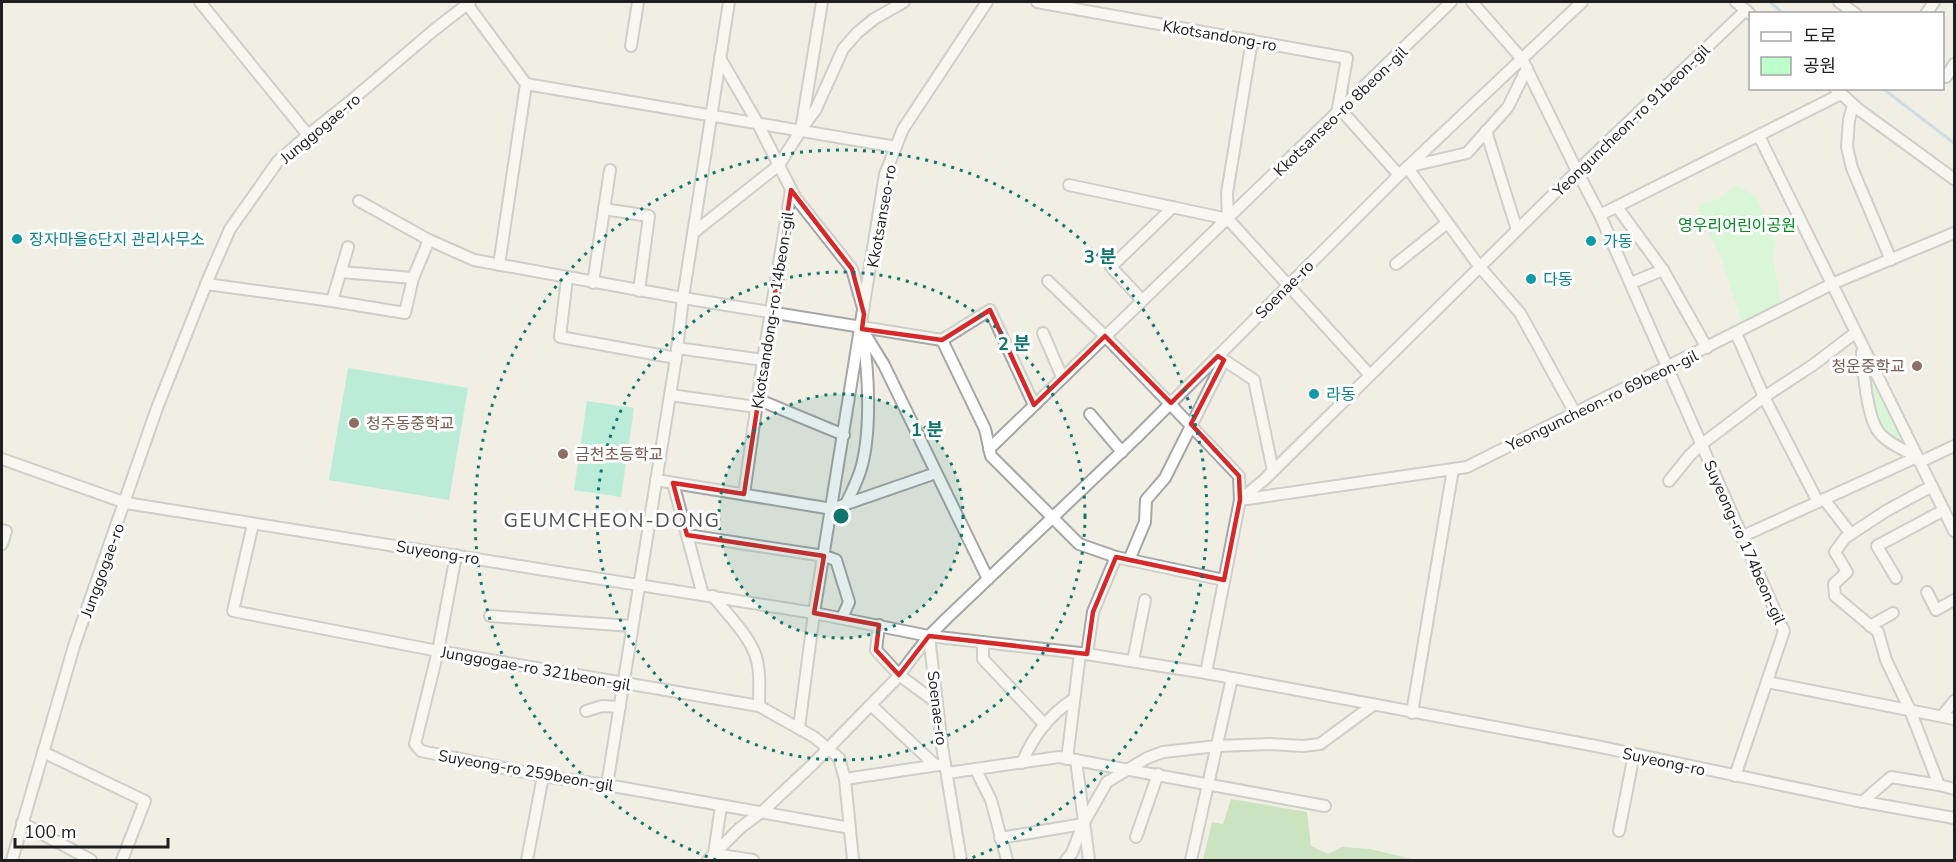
<svg xmlns="http://www.w3.org/2000/svg" width="1956" height="862" viewBox="0 0 1956 862" font-family="'Nunito Sans','Noto Sans KR',sans-serif">
<rect width="100%" height="100%" fill="#f1eee4"/>
<polygon fill="#9fd495" points="1231,799 1307,812 1311,846 1328,854 1342,847 1370,849 1416,860 1203,860 1212,822 1223,824"/>
<g fill="#bdffcb">
<polygon points="1737,185 1756,197 1776,242 1773,257 1781,303 1742,322 1720,254 1709,235 1698,207 1706,202 1717,200"/>
<path d="M 1869,373 L 1905,445 C 1876,434 1870,402 1869,373 Z"/>
</g>
<g fill="#7ae8cb">
<polygon points="348,368 468,388 449,500 329,480"/>
<polygon points="587,401 634,408 621,497 574,490"/>
</g>
<g fill="none" stroke-linecap="round" stroke-linejoin="round">
<g stroke="#a0cbe3" stroke-width="3">
<polyline points="1770,2 1784,14"/>
<polyline points="1882,88 1954,143"/>
</g>
<defs>
<g id="minor">
<polyline points="200,2 308,135"/>
<polyline points="1037,2 1347,58 1337,114"/>
<polyline points="1472,2 1522,59 1577,171 1600,215 1784,631 1735,776"/>
<polyline points="1736,2 1750,14"/>
<polyline points="1839,2 1856,14"/>
<polyline points="467,4 526,84 499,265"/>
<polyline points="1926,14 1934,2"/>
<polyline points="1252,40 1227,193 1228,219 1369,374"/>
<polyline points="631,46 638,2"/>
<polyline points="720,58 757,122 795,197 852,269 863,308"/>
<polyline points="1527,68 1508,107 1467,153 1407,167 1479,266 1520,313 1575,413"/>
<polyline points="1946,77 1954,64"/>
<polyline points="526,84 896,147"/>
<polyline points="1835,88 1858,109 1954,179"/>
<polyline points="1853,105 1849,120 1847,147 1852,168 1891,260"/>
<polyline points="1341,110 1399,175"/>
<polyline points="803,127 816,109 843,49 857,33 874,19 904,2"/>
<polyline points="1486,131 1517,230"/>
<polyline points="1759,136 1954,531"/>
<polyline points="1069,185 1228,219"/>
<polyline points="359,201 429,240 474,260 683,298 942,340 985,429 991,456 1079,544 1116,557 1224,580"/>
<polyline points="1617,207 1663,270 1707,348"/>
<polyline points="604,209 649,216 639,291"/>
<polyline points="1600,215 1841,94"/>
<polyline points="693,233 779,165 801,130 822,2"/>
<polyline points="1396,264 1447,223"/>
<polyline points="341,272 413,278"/>
<polyline points="567,278 560,337 676,358"/>
<polyline points="1048,281 1105,336 1239,476 1240,500 1206,673"/>
<polyline points="593,283 610,170"/>
<polyline points="1631,283 1663,270"/>
<polyline points="206,284 332,301 405,313 413,278 429,240"/>
<polyline points="1142,300 1111,267 1173,207"/>
<polyline points="332,301 348,247"/>
<polyline points="862,329 884,365 988,579"/>
<polyline points="1043,333 1062,377"/>
<polyline points="1736,333 1764,397 1818,502"/>
<polyline points="942,340 990,310 1034,405"/>
<polyline points="677,348 763,360"/>
<path d="M 1862,352 C 1863,371 1867,415 1878,431 C 1886,443 1905,450 1917,457"/>
<polyline points="1218,356 1254,380 1273,471"/>
<polyline points="670,395 756,407"/>
<polyline points="757,399 844,435"/>
<polyline points="1090,414 1122,452"/>
<polyline points="989,449 1451,2"/>
<polyline points="2,459 126,503 814,613 929,636 1080,653 1206,673 1596,746 1853,800 1954,818"/>
<polyline points="1920,462 1954,446"/>
<polyline points="656,480 832,509 936,473"/>
<polyline points="1669,481 1690,455 1702,444 1764,397 1813,365 1855,333"/>
<polyline points="673,483 703,595"/>
<polyline points="1932,486 1886,511 1845,538 1835,552 1847,572 1834,584 1835,596 1878,632 1886,660 1910,710 1939,785 1954,789"/>
<polyline points="744,494 763,360 791,190"/>
<polyline points="1824,499 1851,534"/>
<polyline points="1240,500 1467,467 1834,283 1954,233"/>
<polyline points="1240,500 1264,480 1577,171 1746,10"/>
<path d="M 846,504 C 852,491 859,478 862,465 C 871,430 869,374 863,338"/>
<polyline points="253,524 233,611 438,651 759,706 814,737 839,758 845,779 853,860"/>
<polyline points="2,530 6,531 2,544"/>
<polyline points="687,535 824,556 836,560 849,602 842,618"/>
<polyline points="1743,536 1917,457"/>
<polyline points="456,555 438,651 415,744 421,751 543,776 607,785 850,828"/>
<polyline points="1129,560 1145,522 1146,500 1165,478 1224,360"/>
<polyline points="1896,578 1877,546 1944,510"/>
<polyline points="1927,592 1936,610 1954,600"/>
<path d="M 713,596 C 727,614 747,633 755,654 C 761,670 759,690 759,706"/>
<polyline points="490,616 632,626"/>
<polyline points="879,625 876,650 899,675 937,703"/>
<polyline points="1870,626 1893,613"/>
<polyline points="929,636 942,746 961,860"/>
<polyline points="983,642 983,659 1045,725"/>
<polyline points="1087,654 1093,612 1116,557"/>
<polyline points="1133,661 1145,600"/>
<polyline points="1767,682 1954,719"/>
<polyline points="871,705 935,765"/>
<polyline points="586,711 602,706 620,707"/>
<polyline points="1412,713 1453,469"/>
<polyline points="1942,716 1954,701"/>
<polyline points="799,728 814,613 885,174 903,129 987,2"/>
<polyline points="43,752 145,801 122,860"/>
<polyline points="1067,759 1080,653"/>
<polyline points="1076,760 1089,860"/>
<path d="M 1022,763 C 1033,736 1050,714 1074,699"/>
<polyline points="976,770 991,800 1007,860"/>
<polyline points="947,773 1059,757 1325,806"/>
<polyline points="845,779 945,764"/>
<polyline points="607,785 676,358 683,298 729,2"/>
<polyline points="1862,802 1891,777 1939,785"/>
<polyline points="22,823 91,860"/>
<polyline points="1619,831 1634,754"/>
<polyline points="1136,837 1158,774"/>
<polyline points="1000,838 1083,824"/>
<polyline points="714,854 721,806"/>
<polyline points="714,854 753,860"/>
<polyline points="12,860 74,646 157,408 209,277 230,229 278,161 308,135 347,104 434,30 470,2"/>
<polyline points="527,860 543,776"/>
<polyline points="708,860 740,828 764,810 813,764 896,679 929,636 947,618 1136,438 1399,175 1582,2"/>
<polyline points="1066,860 1072,853 1083,824 1107,782 1147,758 1163,752 1217,746 1270,744 1303,746 1320,744 1373,705"/>
<polyline points="1191,860 1232,678"/>
</g>
</defs>
<use href="#minor" stroke="#a6a6a6" stroke-width="14"/>
<use href="#minor" stroke="#fff" stroke-width="10"/>
</g>
<path d="M0 0H1956V862H0ZM 791,190 L 852,269 L 864,314 L 862,329 L 942,340 L 990,310 L 1034,405 L 1105,336 L 1171,403 L 1218,356 L 1224,360 L 1191,424 L 1239,476 L 1240,500 L 1224,580 L 1116,557 L 1093,612 L 1087,654 L 929,636 L 899,675 L 876,650 L 879,625 L 814,613 L 824,556 L 687,535 L 673,483 L 744,494 Z" fill="#f1eee4" fill-opacity=".55" fill-rule="evenodd"/>
<path fill="none" stroke="#d62828" stroke-width="4.5" stroke-linejoin="round" d="M 791,190 L 852,269 L 864,314 L 862,329 L 942,340 L 990,310 L 1034,405 L 1105,336 L 1171,403 L 1218,356 L 1224,360 L 1191,424 L 1239,476 L 1240,500 L 1224,580 L 1116,557 L 1093,612 L 1087,654 L 929,636 L 899,675 L 876,650 L 879,625 L 814,613 L 824,556 L 687,535 L 673,483 L 744,494 Z"/>
<circle cx="841" cy="516" r="122" fill="#0f766e" fill-opacity=".12"/>
<g fill="none" stroke="#0f766e" stroke-width="3" stroke-dasharray="3 6">
<circle cx="841" cy="516" r="122"/>
<circle cx="841" cy="516" r="244"/>
<path d="M716 860A366 366 0 1 1 966 860"/>
</g>
<g fill="#0f9aa8" stroke="#fff" stroke-width="2">
<circle cx="17" cy="239" r="6"/>
<circle cx="1591" cy="241" r="6"/>
<circle cx="1531" cy="279" r="6"/>
<circle cx="1314" cy="394" r="6"/>
</g>
<g fill="#8d6e63" stroke="#fff" stroke-width="2">
<circle cx="1917" cy="366" r="6"/>
<circle cx="354" cy="423" r="6"/>
<circle cx="563" cy="454" r="6"/>
</g>
<g text-anchor="middle" stroke-width="6" stroke-linejoin="round" paint-order="stroke">
<g font-size="16" fill="#1f1f1f" stroke="#fff">
<text transform="translate(1220 35) rotate(10)" y="6">Kkotsandong-ro</text>
<text transform="translate(1340 111) rotate(-44)" y="6">Kkotsanseo-ro 8beon-gil</text>
<text transform="translate(1631 120) rotate(-44)" y="6">Yeonguncheon-ro 91beon-gil</text>
<text transform="translate(320 128) rotate(-40)" y="6">Junggogae-ro</text>
<text transform="translate(881 216) rotate(-80)" y="6">Kkotsanseo-ro</text>
<text transform="translate(1284 289) rotate(-45)" y="6">Soenae-ro</text>
<text transform="translate(772 310) rotate(-81)" y="6">Kkotsandong-ro 14beon-gil</text>
<text transform="translate(1602 400) rotate(-26)" y="6">Yeonguncheon-ro 69beon-gil</text>
<text transform="translate(1745 542) rotate(66)" y="6">Suyeong-ro 174beon-gil</text>
<text transform="translate(438 552) rotate(9)" y="6">Suyeong-ro</text>
<text transform="translate(102 570) rotate(-70)" y="6">Junggogae-ro</text>
<text transform="translate(536 668) rotate(10)" y="6">Junggogae-ro 321beon-gil</text>
<text transform="translate(938 708) rotate(83)" y="6">Soenae-ro</text>
<text transform="translate(1664 761) rotate(12)" y="6">Suyeong-ro</text>
<text transform="translate(526 770) rotate(10)" y="6">Suyeong-ro 259beon-gil</text>
</g>
<g font-size="16" fill="#008a1d" stroke="#fff">
<text x="1737" y="231">영우리어린이공원</text>
</g>
<g font-size="16" fill="#0d838f" stroke="#fff" text-anchor="start">
<text x="29" y="245">장자마을6단지 관리사무소</text>
<text x="1603" y="247">가동</text>
<text x="1543" y="285">다동</text>
<text x="1326" y="400">라동</text>
</g>
<g font-size="16" fill="#785e54" stroke="#fff" text-anchor="start">
<text x="1905" y="372" text-anchor="end">청운중학교</text>
<text x="366" y="429">청주동중학교</text>
<text x="575" y="460">금천초등학교</text>
</g>
<g font-size="20" letter-spacing="1.5" fill="#525252" stroke="#fff">
<text x="612" y="527">GEUMCHEON-DONG</text>
</g>
</g>
<circle cx="841" cy="516" r="9" fill="#0f766e" stroke="#fff" stroke-width="3"/>
<g font-size="18" text-anchor="middle" font-weight="bold" fill="#0f766e" stroke="#fff" stroke-width="6" stroke-linejoin="round" paint-order="stroke">
<text x="1100" y="263">3 분</text>
<text x="1014" y="350">2 분</text>
<text x="927" y="436">1 분</text>
</g>
<rect width="1956" height="862" fill="none" stroke="#1f1f1f" stroke-width="6"/>
<rect x="1749" y="12" width="195" height="78" fill="#ffffff" stroke="#a5a5a5" stroke-width="1.5"/>
<rect x="1761" y="32" width="30" height="9" fill="#ffffff" stroke="#a5a5a5" stroke-width="1.5"/>
<text x="1803" y="42" font-size="18" fill="#1f1f1f">도로</text>
<rect x="1761" y="57" width="30" height="18" fill="#bdffcb" stroke="#a5a5a5" stroke-width="1.5"/>
<text x="1803" y="72" font-size="18" fill="#1f1f1f">공원</text>
<path d="M15 838v9h153v-9" fill="none" stroke="#1f1f1f" stroke-width="3"/>
<text x="24" y="838" font-size="18" fill="#1f1f1f" stroke="#ffffff" stroke-width="4.5" paint-order="stroke">100 m</text>
</svg>
